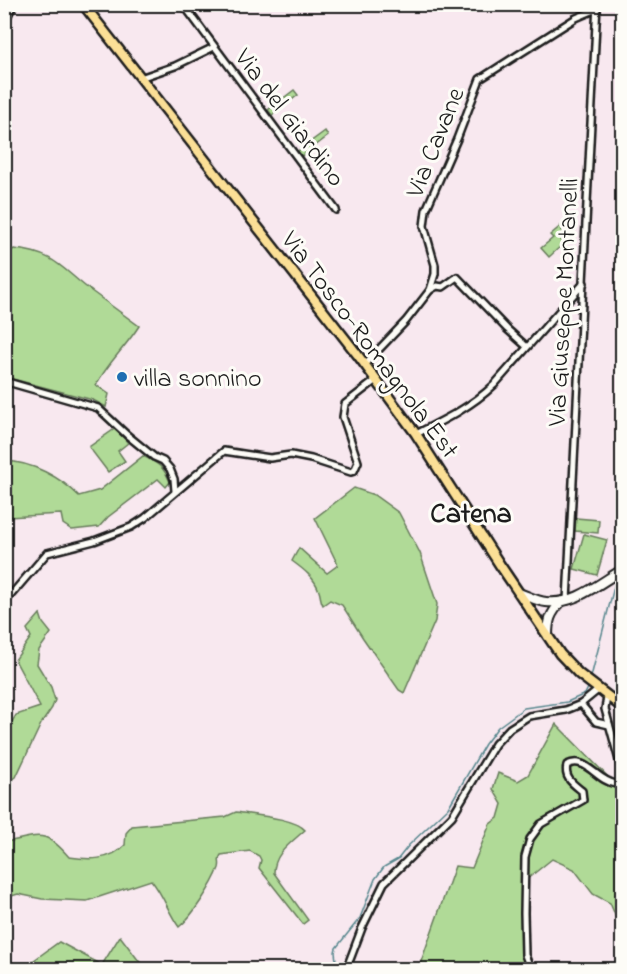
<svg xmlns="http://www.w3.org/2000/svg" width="627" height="974" viewBox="0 0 627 974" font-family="'Indie Flower',sans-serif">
<rect width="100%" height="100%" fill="#f8e8ef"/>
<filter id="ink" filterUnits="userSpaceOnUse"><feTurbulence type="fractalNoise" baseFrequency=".0167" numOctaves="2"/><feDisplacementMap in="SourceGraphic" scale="12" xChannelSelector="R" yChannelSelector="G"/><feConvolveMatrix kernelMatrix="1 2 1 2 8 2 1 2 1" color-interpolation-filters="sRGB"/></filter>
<g filter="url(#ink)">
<g fill="#b0da97" stroke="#667b5a" stroke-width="1.5">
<polygon points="294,90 298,95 272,115 268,110"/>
<polygon points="325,131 328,136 302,156 298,151"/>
<polygon points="562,225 561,246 549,257 541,248 553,238 550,235"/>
<path d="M 14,249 C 57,253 62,270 94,293 C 109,304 124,315 139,326 C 125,348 109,361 96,385 L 109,394 L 106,407 L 93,400 L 5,377 L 5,254 Z"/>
<polygon points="116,428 128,443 118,451 125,461 108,472 89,447"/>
<path d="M 143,456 C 158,463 164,467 170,482 L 166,487 L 158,479 L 108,517 L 99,527 L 72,530 L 63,524 L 61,514 L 8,517 L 9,487 L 5,485 L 5,461 C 32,462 60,477 79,496 L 100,490 Z"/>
<path d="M 354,488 L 374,495 L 399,513 L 420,553 L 437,604 L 435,621 L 404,693 L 399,690 L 363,638 L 342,605 L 330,600 L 323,605 C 320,600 321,597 319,591 C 315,578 303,569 292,561 L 299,548 L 327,573 L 338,565 L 315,518 Z"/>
<polygon points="576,518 599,520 598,533 575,531"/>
<polygon points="584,534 607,540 597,575 574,569"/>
<polygon points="40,614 43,623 51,633 39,650 37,664 51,687 55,700 52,708 41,724 16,777 5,785 5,733 16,715 40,707 15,660 31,637 27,629"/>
<polygon points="556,724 620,789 622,788 622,925 618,922 610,903 593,894 574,869 552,859 521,884 524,963 509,969 418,970 455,866 472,868 490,824 498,818 502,804 493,789 498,773 518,781 528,775"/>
<path d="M 236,812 C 253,815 295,818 305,830 C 291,843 274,853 274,873 L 308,920 L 303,924 L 259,868 L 261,860 L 259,856 L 250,851 L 221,855 C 217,860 221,862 219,868 C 213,884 192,917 179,927 C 168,912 163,894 151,880 L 87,901 L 42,899 L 18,894 L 5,898 L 5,842 C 40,836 44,828 69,857 C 89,860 110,861 125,845 L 126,833 L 132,826 L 225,817 Z"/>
<polygon points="120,936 145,969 31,969 30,963 59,942 102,965"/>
</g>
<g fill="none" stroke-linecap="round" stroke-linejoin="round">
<g stroke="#56868d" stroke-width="1.5">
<polyline points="619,565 622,549"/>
<polyline points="591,677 615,583"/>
<polyline points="337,970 335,952 336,948 360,918 375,879 384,867 398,859 409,845 448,808 485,744 498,727 524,708 567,702 585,694 588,688"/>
</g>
<defs>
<g id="minor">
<polyline points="183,4 336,210"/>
<polyline points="4,22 14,4"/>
<polyline points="140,78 175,66 214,47"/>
<polyline points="430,290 437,286 443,287 457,277 507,329 526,346"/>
<polyline points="364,365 406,321 430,290 435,274 435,265 424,226 426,210 457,139 480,79 576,18 597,9"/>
<polyline points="4,381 98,408 127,435 154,457 163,461 170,469 174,479 175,491"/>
<path d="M 416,434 C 444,420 471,407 494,385 L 584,283"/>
<polyline points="567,601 597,4"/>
<polyline points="4,603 47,553 94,541 131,527 145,518 224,451 270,458 291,455 311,459 351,472 354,471 358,462 343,417 345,404 376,380"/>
<polyline points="607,697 605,709 622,771"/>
<polyline points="581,704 596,722 609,725"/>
<polyline points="346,970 362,928 384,883 452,816 495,744 510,728 529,716 566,710 581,704 598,690"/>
<path d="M 531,970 L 525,955 L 524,913 L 525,857 L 530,839 L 541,824 L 583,800 L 582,791 C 572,783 564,778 567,765 C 586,755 596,781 616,784 L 622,779"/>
</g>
<g id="secondary">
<path d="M 519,593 C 528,596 537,601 546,602 C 575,605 598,584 622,570"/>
<path d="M 548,636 C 548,621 550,614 561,602"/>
</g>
<polyline id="primary" points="83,4 357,354 416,434 500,565 560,654 579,674 622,707"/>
</defs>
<use href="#minor" stroke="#1c1c1c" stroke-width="10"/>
<use href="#secondary" stroke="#1c1c1c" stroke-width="12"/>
<use href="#primary" stroke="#1c1c1c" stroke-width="13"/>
<use href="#minor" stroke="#fdfcf7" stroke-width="5"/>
<use href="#secondary" stroke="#fdfcf7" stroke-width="8"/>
<use href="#primary" stroke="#fbdf96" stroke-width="8"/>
</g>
</g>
<circle fill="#1f6fb2" stroke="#fdfcf7" stroke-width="2" cx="122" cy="377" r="6"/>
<g text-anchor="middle" stroke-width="6" stroke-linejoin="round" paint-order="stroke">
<g font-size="26" fill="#1c1c1c" stroke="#fdfcf7">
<text transform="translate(291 117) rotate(53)" y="9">Via del Giardino</text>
<text transform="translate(434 142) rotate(-68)" y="9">Via Cavane</text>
<text transform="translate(562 302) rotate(-87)" y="9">Via Giuseppe Montanelli</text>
<text transform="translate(371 344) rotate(53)" y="9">Via Tosco-Romagnola Est</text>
</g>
<g font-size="26" fill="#1c1c1c" stroke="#fdfcf7" text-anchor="start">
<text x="134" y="386">villa sonnino</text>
</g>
<g font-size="28" font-weight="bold" fill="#1c1c1c" stroke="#fdfcf7">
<text x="471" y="522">Catena</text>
</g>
</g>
<rect width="627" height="974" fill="none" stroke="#fdfcf7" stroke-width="24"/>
<rect x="12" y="12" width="603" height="950" fill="none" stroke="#1c1c1c" stroke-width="2" filter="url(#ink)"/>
</svg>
